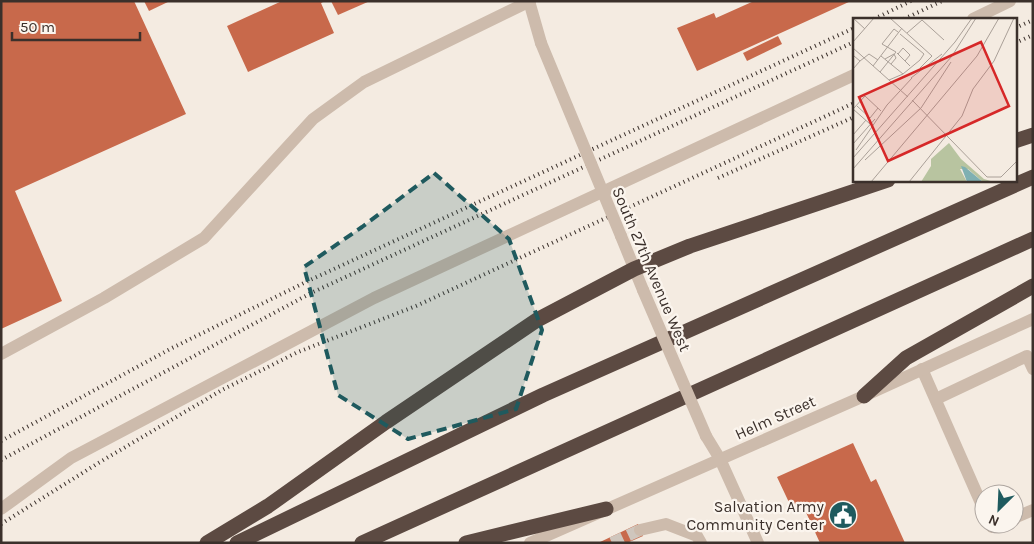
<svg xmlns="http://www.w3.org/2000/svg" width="1034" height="544" viewBox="0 0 1034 544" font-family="Karla,sans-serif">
<rect width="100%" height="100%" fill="#f4ebe1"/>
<g fill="#c8694b">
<polygon points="1,1 134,1 186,114 15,191 62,301 1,329"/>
<polygon points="144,1 170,1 149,11"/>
<polygon points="282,1 325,1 321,3 334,33 248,72 227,26"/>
<polygon points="331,1 370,1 338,15"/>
<polygon points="754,1 851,1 697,71 677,28 714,13 716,18"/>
<polygon points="778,36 782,44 747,61 743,53"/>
<polygon points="853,443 871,482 876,479 905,543 820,543 804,508 794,513 777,477"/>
<polygon points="638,524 643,536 627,543 598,543"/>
</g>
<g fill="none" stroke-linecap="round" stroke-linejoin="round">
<polyline stroke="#cfc6bd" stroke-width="12" stroke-dasharray="12 6" stroke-linecap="butt" points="612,543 640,530"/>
<g stroke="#cdbbac" stroke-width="12">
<polyline points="529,1 541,43"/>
<polyline points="973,19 1010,1"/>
<polyline points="621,236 643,290"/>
<polyline points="1,354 104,298 204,238 313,119 364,82 530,1"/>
<polyline points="922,369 984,510"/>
<polyline points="936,399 1027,356 1033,369"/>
<polyline points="706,436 720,459 758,543"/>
<polyline points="1,509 71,458 374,298 854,75"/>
<polyline points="1014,518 1033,510"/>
<polyline points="990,524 992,527 1000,524"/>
<polyline points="640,530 666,524 697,536 701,543"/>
<polyline points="530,543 864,396 1033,319"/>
</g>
<g stroke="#5c4a42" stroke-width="15">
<polyline points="1015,141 1033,135"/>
<polyline points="864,396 906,358 1033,286"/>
<polyline points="207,543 268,506 386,422 537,320 634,269 690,246 888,180"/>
<polyline points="237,543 543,395 1033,177"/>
<polyline points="362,543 1033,239"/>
<polyline points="466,543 606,509"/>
</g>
<g stroke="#3b302b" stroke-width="4" stroke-dasharray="1 4" stroke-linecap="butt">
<polyline points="874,19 911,1"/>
<polyline points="904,19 942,1"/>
<polyline points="1015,28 1033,20"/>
<polyline points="1015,43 1033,35"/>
<polyline points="718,178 854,117"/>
<polyline points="1,441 172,348 308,281 854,28"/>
<polyline points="1,460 311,293 854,42"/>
<polyline points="1,524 100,462 222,390 298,352 416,306 854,103"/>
</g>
<g stroke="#cdbbac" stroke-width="12">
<polyline points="541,43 621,236"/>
<polyline points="643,290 706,436"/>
</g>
</g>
<path fill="#1f5a5e" fill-opacity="0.2" stroke="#1f5a5e" stroke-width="4" stroke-dasharray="10 6" stroke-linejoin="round" d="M 434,173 L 509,239 L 542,330 L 516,409 L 408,439 L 338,395 L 304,267 L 362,227 Z"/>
<defs>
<symbol id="civic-disc" viewBox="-11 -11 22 22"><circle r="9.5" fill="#1f5a5e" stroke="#fbf5ee"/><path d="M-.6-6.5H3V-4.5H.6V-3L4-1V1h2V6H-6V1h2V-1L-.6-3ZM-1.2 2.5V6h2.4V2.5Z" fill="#fff"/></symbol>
</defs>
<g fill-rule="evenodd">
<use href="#civic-disc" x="827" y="499" width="32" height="32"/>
</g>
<g text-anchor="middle" stroke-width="4.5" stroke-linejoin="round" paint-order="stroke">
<g font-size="16" fill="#3b302b" stroke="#fbf5ee">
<text transform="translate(652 269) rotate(67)" y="6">South 27th Avenue West</text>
<text transform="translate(775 417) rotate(-24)" y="6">Helm Street</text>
</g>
<g font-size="16" fill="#3b302b" stroke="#fbf5ee" text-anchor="end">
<text x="824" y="512">Salvation Army<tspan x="824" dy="18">Community Center</tspan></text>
</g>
</g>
<g transform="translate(853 18)">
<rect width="164" height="164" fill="#f4ebe1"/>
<path d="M 96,125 L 108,141 L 131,161 L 141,164 L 130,164 L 115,151 L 107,151 L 114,164 L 68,164 L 78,148 L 78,141 Z" fill="#b8c4a0"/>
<path d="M 108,148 L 112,149 L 130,164 L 114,164 Z" fill="#7fb0b2"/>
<path fill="none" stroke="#aaa098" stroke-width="1" d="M 0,0 L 12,11M 37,0 L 79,38 L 67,50M 54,15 L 69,2 L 91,22M 0,24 L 21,0M 0,30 L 55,79M 44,35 L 57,48M 45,36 L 50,30 L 57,37 L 52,43M 28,38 L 50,56 L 67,42 L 71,36 L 47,16M 32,41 L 41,36 L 43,40 L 38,46M 7,43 L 16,36 L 25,42M 20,48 L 49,10M 0,51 L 7,43 L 1,38M 27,54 L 43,34 L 29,26 L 41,11 L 45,14M 58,60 L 89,36M 36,62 L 50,56M 59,82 L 134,159 L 148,159 L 164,143M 34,87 L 59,60M 4,88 L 17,100 L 25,90M 0,91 L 12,78 L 28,93M 0,91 L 17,106M 0,117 L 13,102M 0,126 L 22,101M 3,132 L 34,87M 0,140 L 102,24 L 119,0M 12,142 L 68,90 L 98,44M 0,151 L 99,38 L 123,0M 18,164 L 124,38 L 146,0M 56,164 L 109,98 L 120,71 L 141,43 L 161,0"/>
<path fill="#d62828" fill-opacity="0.15" stroke="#d62828" stroke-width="2.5" d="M 128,24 L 156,88 L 35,143 L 6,79 Z"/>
<rect width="164" height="164" fill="none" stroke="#3b302b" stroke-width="2.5"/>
</g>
<rect width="1034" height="544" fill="none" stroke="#3b302b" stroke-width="5"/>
<g transform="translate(999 509) rotate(204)"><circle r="24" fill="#fbf5ee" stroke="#aea6a0"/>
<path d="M0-4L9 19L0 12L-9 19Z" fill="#1f5a5e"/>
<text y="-8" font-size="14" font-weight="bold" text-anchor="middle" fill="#3b302b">N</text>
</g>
<path d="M12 32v8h128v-8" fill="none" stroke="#3b302b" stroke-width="2.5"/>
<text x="20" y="32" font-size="15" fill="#3b302b" stroke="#fbf5ee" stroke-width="4" paint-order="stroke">50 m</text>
</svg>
